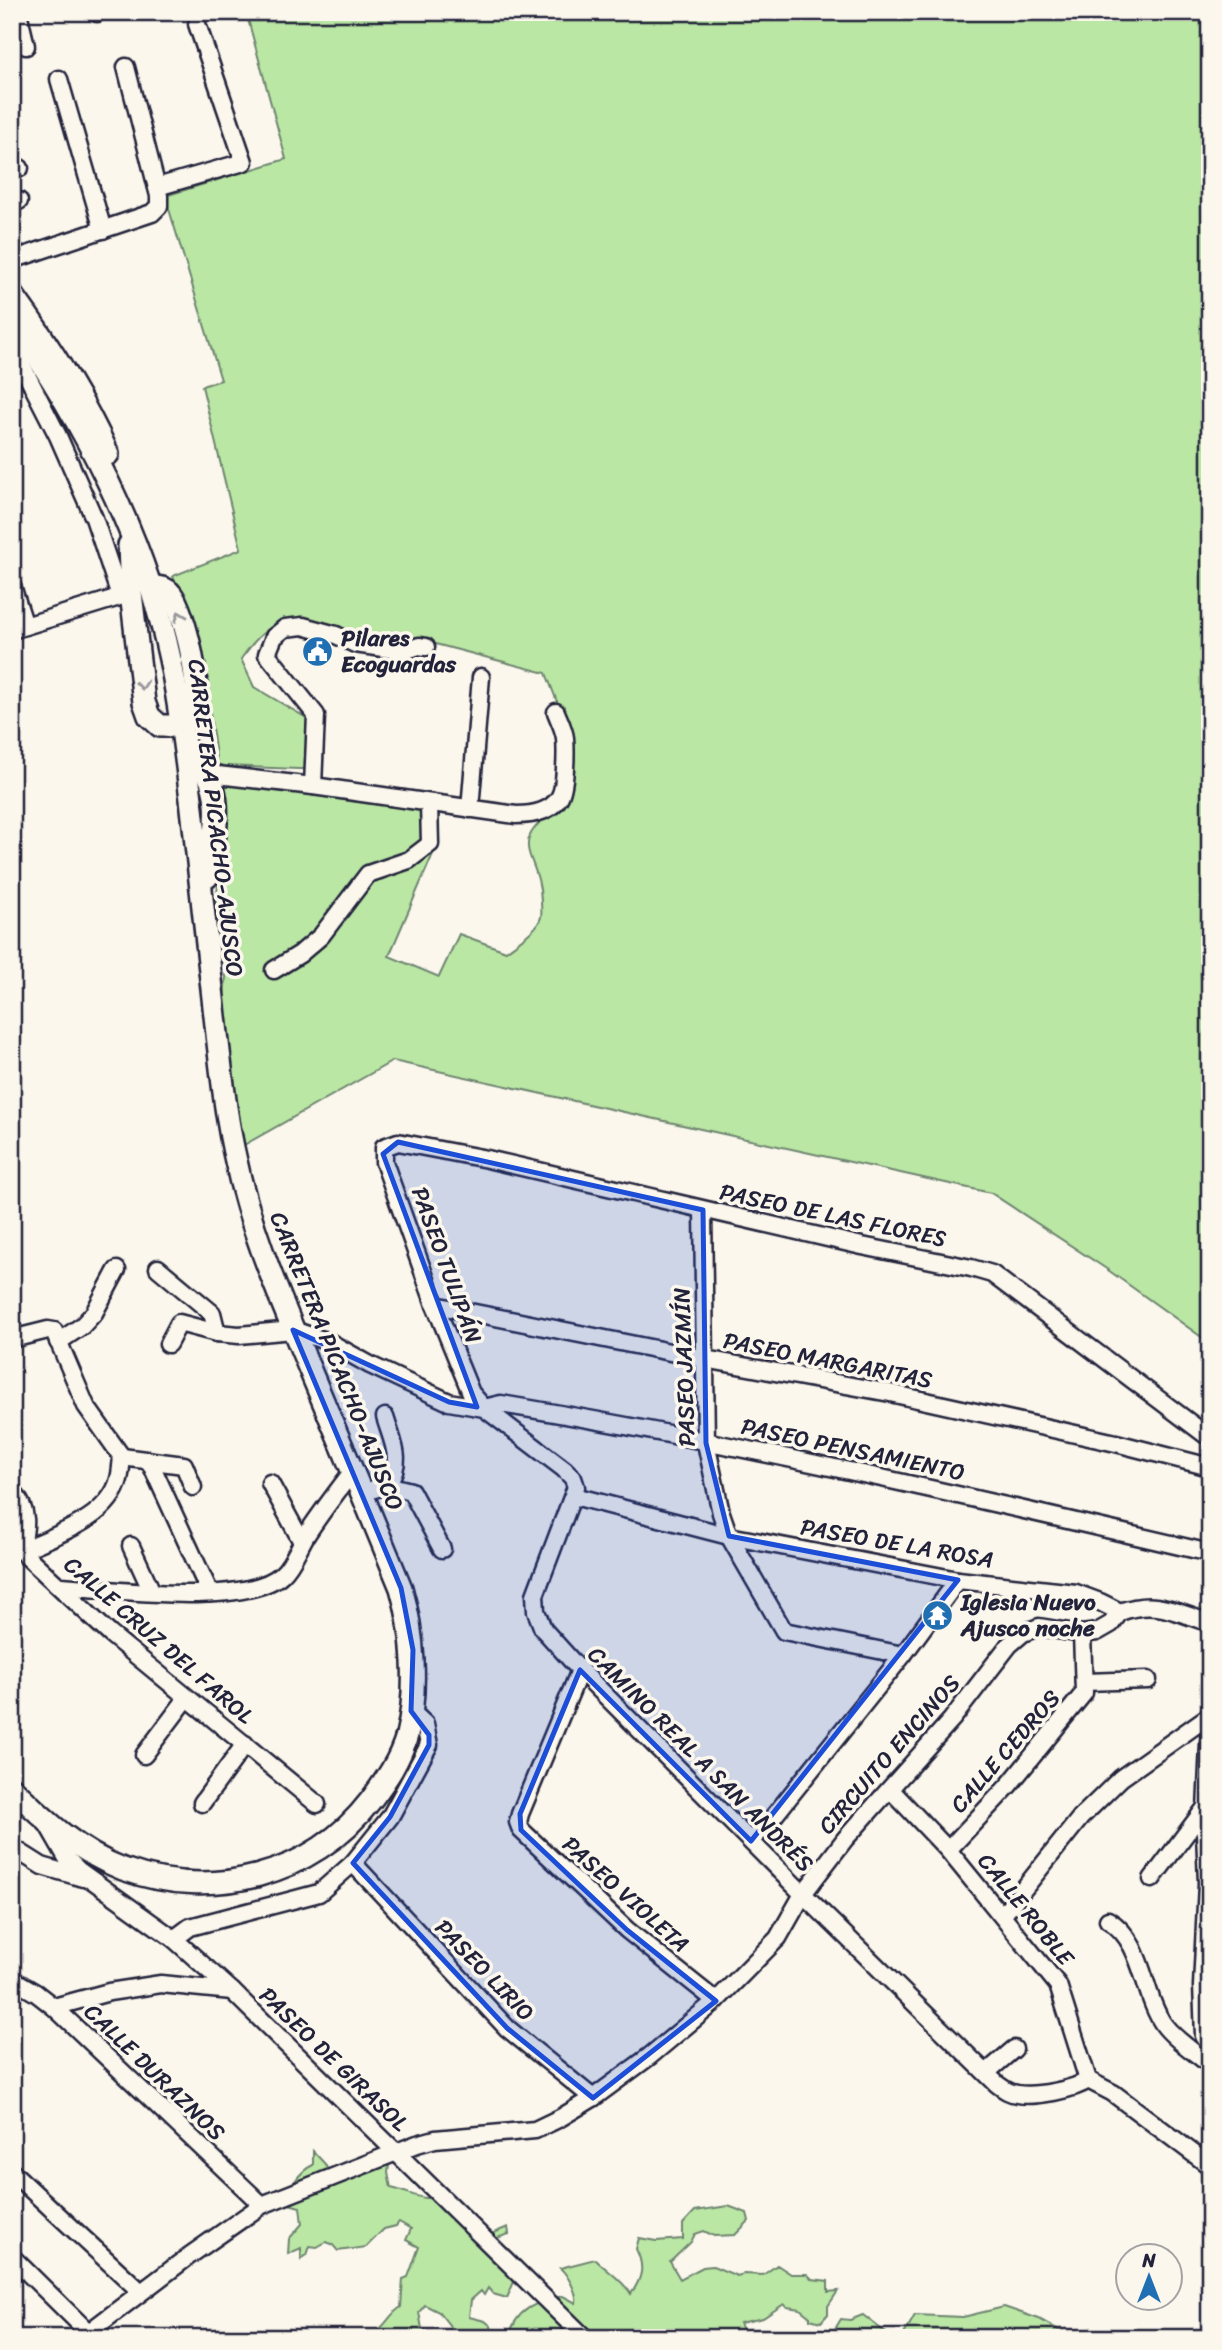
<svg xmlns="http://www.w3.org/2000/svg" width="1222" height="2350" viewBox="0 0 1222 2350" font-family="Sriracha,sans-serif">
<rect width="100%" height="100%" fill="#fbf7ec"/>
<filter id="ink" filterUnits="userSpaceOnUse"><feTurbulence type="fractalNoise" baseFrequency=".0143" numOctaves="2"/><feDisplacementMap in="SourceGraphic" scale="14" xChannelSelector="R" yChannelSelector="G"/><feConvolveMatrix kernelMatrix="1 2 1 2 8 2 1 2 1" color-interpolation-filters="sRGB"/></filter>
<g filter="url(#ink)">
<g fill="#bae7a4" stroke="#6e8470" stroke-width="2">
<path d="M 246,12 L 1210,12 L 1210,1343 L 1108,1270 L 991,1193 L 393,1061 L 244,1145 L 222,1014 L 226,977 L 216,901 L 227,812 L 221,781 L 242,781 L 305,793 L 419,809 L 426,813 L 433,854 L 389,956 L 439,977 L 459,934 L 506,951 C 516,943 538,930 541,917 C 542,913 541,906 541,901 C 540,852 503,847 558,807 L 569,733 L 546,673 L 424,641 C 409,643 396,644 381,641 C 347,634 304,609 271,628 C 259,634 249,648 241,659 L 254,687 L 310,720 L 307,765 L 305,769 L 299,769 L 223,766 L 217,764 L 203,662 L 173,576 L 241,549 L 202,386 L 221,380 L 165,196 L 286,159 Z"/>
<path d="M 313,2151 L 325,2164 L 329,2173 L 390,2156 L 388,2173 L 391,2188 C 406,2191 420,2200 434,2198 C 449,2207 480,2222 489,2235 L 508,2227 L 509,2234 L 497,2238 L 517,2275 L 507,2298 L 493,2294 L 488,2288 L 484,2295 L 481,2291 L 471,2300 L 469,2317 L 485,2321 L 491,2326 L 492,2333 L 486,2338 L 463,2338 L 461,2332 L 453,2330 L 439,2312 L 425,2305 L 419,2312 L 422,2329 L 435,2335 L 434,2338 L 374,2338 L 376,2332 C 388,2323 389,2315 401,2307 L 403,2279 L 408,2277 L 419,2247 L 406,2240 L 411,2229 L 399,2222 L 396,2226 L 384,2229 L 366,2247 L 338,2251 L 332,2244 L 326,2242 L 317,2247 L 310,2246 L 307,2255 L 301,2259 L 301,2248 L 288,2254 L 289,2239 L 302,2224 L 300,2207 L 285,2203 C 288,2188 300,2171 313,2165 Z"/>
<path d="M 728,2206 L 747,2213 L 749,2221 L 735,2235 L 714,2236 L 704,2231 L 695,2234 L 691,2242 L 670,2262 L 680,2279 L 703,2267 L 713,2266 L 737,2276 L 744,2274 L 763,2275 L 777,2265 L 791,2274 L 807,2274 L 812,2279 L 828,2281 L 828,2292 L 838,2291 L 828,2306 L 828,2314 L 821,2322 L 810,2319 L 810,2317 L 800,2309 L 787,2307 L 784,2304 L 763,2318 L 740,2323 L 746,2338 L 509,2338 C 515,2309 536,2302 563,2296 L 576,2303 C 578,2293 567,2274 560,2268 L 595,2259 C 607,2271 623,2280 631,2294 C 642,2278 645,2267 636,2249 L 639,2238 L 656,2241 L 683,2239 L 683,2224 L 695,2211 Z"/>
<polygon points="1004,2307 1039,2319 1066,2334 1093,2328 1115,2334 1115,2338 902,2338 915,2315 963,2317"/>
<polygon points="863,2315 886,2333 883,2338 843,2338 842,2331 835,2329 841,2319 850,2320"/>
<polygon points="762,2330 780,2332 792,2338 746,2338"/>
</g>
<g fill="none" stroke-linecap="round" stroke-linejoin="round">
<defs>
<g id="minor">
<polyline points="18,12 26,46"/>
<polyline points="97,12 97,13"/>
<polyline points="59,79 103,230"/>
<polyline points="12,171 20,168"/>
<polyline points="157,187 244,162 197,24"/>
<polyline points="12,203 19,201"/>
<polyline points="12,260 152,213 159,206 159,196 126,67"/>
<polyline points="12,346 58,436 94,518 120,596"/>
<polyline points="12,586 25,626"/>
<polyline points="12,630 129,594"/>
<path d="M 209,774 L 313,786 L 516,815 C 531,815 550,812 559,798 C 566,787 566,751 565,738 C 564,729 559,720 556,712"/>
<polyline points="313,786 316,715 267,654 274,637 285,628 303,626 336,635 355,644 404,651 419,646 426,647"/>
<polyline points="470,809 481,677"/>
<polyline points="274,970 300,954 321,936 368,874 409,860 430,844 429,803"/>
<polyline points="703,1210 706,1443 721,1513 729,1536 784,1631 903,1655"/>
<polyline points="158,1268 212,1313 217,1333"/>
<polyline points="435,1305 705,1359 890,1393 1116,1443 1210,1467"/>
<polyline points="12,1339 48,1330 54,1331 86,1406 122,1457"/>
<polyline points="58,1342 82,1326 94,1313 117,1270"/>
<path d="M 168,1344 L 179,1323 L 217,1333 L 239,1335 L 293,1330 L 329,1342 L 370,1365 L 449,1402 L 484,1408 L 564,1469 L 573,1478 L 576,1487 L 535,1595 L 536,1611 L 543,1629 L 580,1670 L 803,1894 L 997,2084 C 1004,2089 1008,2093 1017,2094 C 1035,2097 1074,2090 1088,2080"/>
<path d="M 385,1417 C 393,1444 404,1460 387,1485"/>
<path d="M 1210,1438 L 992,1274 L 971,1268 L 862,1246 L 487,1159 L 398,1142 L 384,1147 L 384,1162 L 435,1305 L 471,1393 L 484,1408 L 501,1404 C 739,1443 974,1498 1210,1553"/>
<polyline points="122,1457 184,1465 193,1487"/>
<polyline points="149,1460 210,1593"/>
<polyline points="270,1483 302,1542"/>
<path d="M 12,1491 C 30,1510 26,1528 21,1551 L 110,1634 L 317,1804"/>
<polyline points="361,1493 387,1485 411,1491 442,1549"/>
<path d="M 574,1496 L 729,1536 L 958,1580 L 1076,1593 L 1100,1602 L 1120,1612 C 1156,1599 1175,1612 1210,1623"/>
<polyline points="131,1546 152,1592"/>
<path d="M 16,1547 L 21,1551 C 55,1535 109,1519 119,1479 C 121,1472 121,1464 122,1457"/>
<path d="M 60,1586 C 110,1589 246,1608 282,1574 C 292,1565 298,1549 305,1537 C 319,1515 336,1493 352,1472"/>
<polyline points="580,1670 520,1814 518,1822 521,1830 627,1930 716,2001"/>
<polyline points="1084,1682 1148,1680"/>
<polyline points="1210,1722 1205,1832 1207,1883 1202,1986 1204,2036 1210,2045"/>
<polyline points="144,1755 187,1698"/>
<polyline points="890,1789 948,1850 1058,1985 1088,2080"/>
<polyline points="202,1803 245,1744"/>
<polyline points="49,1827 68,1860 78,1870 174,1939 232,1991 585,2338"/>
<polyline points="751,1841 774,1816 903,1655 958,1580"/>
<polyline points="12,1847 42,1866 83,1878"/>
<polyline points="948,1850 1009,1785 1084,1693 1082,1634"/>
<polyline points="353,1863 507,2028 593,2098"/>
<polyline points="1152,1879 1206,1807"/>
<polyline points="1003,1915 1081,1817 1121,1778 1210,1715"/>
<path d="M 1108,1920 C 1144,1941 1142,1994 1164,2025 C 1175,2040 1196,2053 1210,2065"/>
<polyline points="174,1939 190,1927 319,1893 353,1863 390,1817 429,1745 425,1724 411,1711"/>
<polyline points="12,1979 36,1993 54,2007 262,2205"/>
<polyline points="54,2007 109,1992 161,1984 232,1991"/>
<polyline points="987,2072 1014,2049"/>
<polyline points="1088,2080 1113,2093 1210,2166"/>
<polyline points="12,2172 141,2292"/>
<polyline points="12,2257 88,2332"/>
<polyline points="81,2338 189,2256 262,2205 417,2144 435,2139 535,2130 560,2118 593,2098 650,2056 716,2001 778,1938 803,1894 845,1839 952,1719 1009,1645 1023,1633 1039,1627 1082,1634 1097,1632 1111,1624 1120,1612"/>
</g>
<g id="major">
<path d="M 12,294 C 49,345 82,396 108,454"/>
<path d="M 12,318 C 83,422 144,536 170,659 C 180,705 185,752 191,799 C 200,877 208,956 217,1034 C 222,1076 226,1119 236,1161 C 251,1233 282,1302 310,1370 C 341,1443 371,1515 401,1588 C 414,1632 418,1690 407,1735 C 400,1760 386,1780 371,1800 C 312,1877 212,1901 123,1869 C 78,1852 46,1821 12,1788"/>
<path d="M 129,545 L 131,593 L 144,702 L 149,716 L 160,726 L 181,726 C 185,723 191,718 193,715 C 204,695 185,611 171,594 C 166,587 158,587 151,587"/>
<path d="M 185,747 C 229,780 217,830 207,877"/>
</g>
</defs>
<use href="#minor" stroke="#22223b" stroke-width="21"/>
<use href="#major" stroke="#22223b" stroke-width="26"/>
<use href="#minor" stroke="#fbf7ec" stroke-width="16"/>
<use href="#major" stroke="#fbf7ec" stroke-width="21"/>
</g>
<defs><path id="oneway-chevron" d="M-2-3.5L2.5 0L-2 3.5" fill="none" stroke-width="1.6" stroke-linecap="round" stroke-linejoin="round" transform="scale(1.75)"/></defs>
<g stroke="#99979c">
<use href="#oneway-chevron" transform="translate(180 616) rotate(-112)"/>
<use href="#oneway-chevron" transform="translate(142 685) rotate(84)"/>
</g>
</g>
<path fill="#1d4ed8" fill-opacity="0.2" stroke="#1d4ed8" stroke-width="5" stroke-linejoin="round" d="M 398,1142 L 703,1210 L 706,1443 L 729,1536 L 958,1580 L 751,1841 L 580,1670 L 520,1814 L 521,1830 L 627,1930 L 716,2001 L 593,2098 L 507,2028 L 353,1863 L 390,1817 L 429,1745 L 429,1735 L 411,1711 L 413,1650 L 401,1588 L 293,1330 L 449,1402 L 477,1407 L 383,1154 Z"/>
<defs>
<symbol id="civic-disc" viewBox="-11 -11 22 22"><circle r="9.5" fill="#1f6fb2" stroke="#fbf7ec"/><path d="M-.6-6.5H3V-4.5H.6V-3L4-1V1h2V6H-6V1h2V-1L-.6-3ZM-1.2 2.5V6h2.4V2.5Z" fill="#fff"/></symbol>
<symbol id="temple-disc" viewBox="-11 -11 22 22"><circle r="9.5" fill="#1f6fb2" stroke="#fbf7ec"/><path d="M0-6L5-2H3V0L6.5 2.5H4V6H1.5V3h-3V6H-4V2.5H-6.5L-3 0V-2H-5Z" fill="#fff"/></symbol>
</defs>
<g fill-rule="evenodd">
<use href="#civic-disc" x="300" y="634" width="35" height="35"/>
<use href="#temple-disc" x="920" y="1598" width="35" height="35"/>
</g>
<g text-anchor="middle" stroke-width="7" stroke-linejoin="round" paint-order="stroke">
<g font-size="23" font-weight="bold" fill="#22223b" stroke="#fbf7ec" text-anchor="start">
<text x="341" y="646">Pilares<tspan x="341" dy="26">Ecoguardas</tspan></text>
<text x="961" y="1610">Iglesia Nuevo<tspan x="961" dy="26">Ajusco noche</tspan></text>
</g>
<g font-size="23" fill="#22223b" stroke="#fbf7ec">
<text transform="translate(216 818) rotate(83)" y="8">CARRETERA PICACHO-AJUSCO</text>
<text transform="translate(833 1215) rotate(12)" y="8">PASEO DE LAS FLORES</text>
<text transform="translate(447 1265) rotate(70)" y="8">PASEO TULIPÁN</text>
<text transform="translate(828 1360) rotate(11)" y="8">PASEO MARGARITAS</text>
<text transform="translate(337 1361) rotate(68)" y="8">CARRETERA PICACHO-AJUSCO</text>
<text transform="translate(684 1367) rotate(-92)" y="8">PASEO JAZMÍN</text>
<text transform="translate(853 1449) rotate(12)" y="8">PASEO PENSAMIENTO</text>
<text transform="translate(897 1543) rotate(10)" y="8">PASEO DE LA ROSA</text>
<text transform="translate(159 1640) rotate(41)" y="8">CALLE CRUZ DEL FAROL</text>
<text transform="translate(1005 1751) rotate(-49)" y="8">CALLE CEDROS</text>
<text transform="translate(889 1754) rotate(-49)" y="8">CIRCUITO ENCINOS</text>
<text transform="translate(701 1759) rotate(45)" y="8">CAMINO REAL A SAN ANDRÉS</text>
<text transform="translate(626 1894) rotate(42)" y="8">PASEO VIOLETA</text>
<text transform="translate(1026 1909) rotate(51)" y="8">CALLE ROBLE</text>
<text transform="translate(485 1970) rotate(46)" y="8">PASEO LIRIO</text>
<text transform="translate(334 2059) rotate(44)" y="8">PASEO DE GIRASOL</text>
<text transform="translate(155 2072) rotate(44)" y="8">CALLE DURAZNOS</text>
</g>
</g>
<rect width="1222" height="2350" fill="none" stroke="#fbf7ec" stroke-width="42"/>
<rect x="21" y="21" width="1180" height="2308" fill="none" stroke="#22223b" stroke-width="2.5" filter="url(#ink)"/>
<g transform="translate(1149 2277)"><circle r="33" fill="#fbf7ec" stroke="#a4a2a5" stroke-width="2"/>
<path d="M0-5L12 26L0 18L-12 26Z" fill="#1f6fb2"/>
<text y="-10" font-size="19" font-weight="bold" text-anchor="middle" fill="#22223b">N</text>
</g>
</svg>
